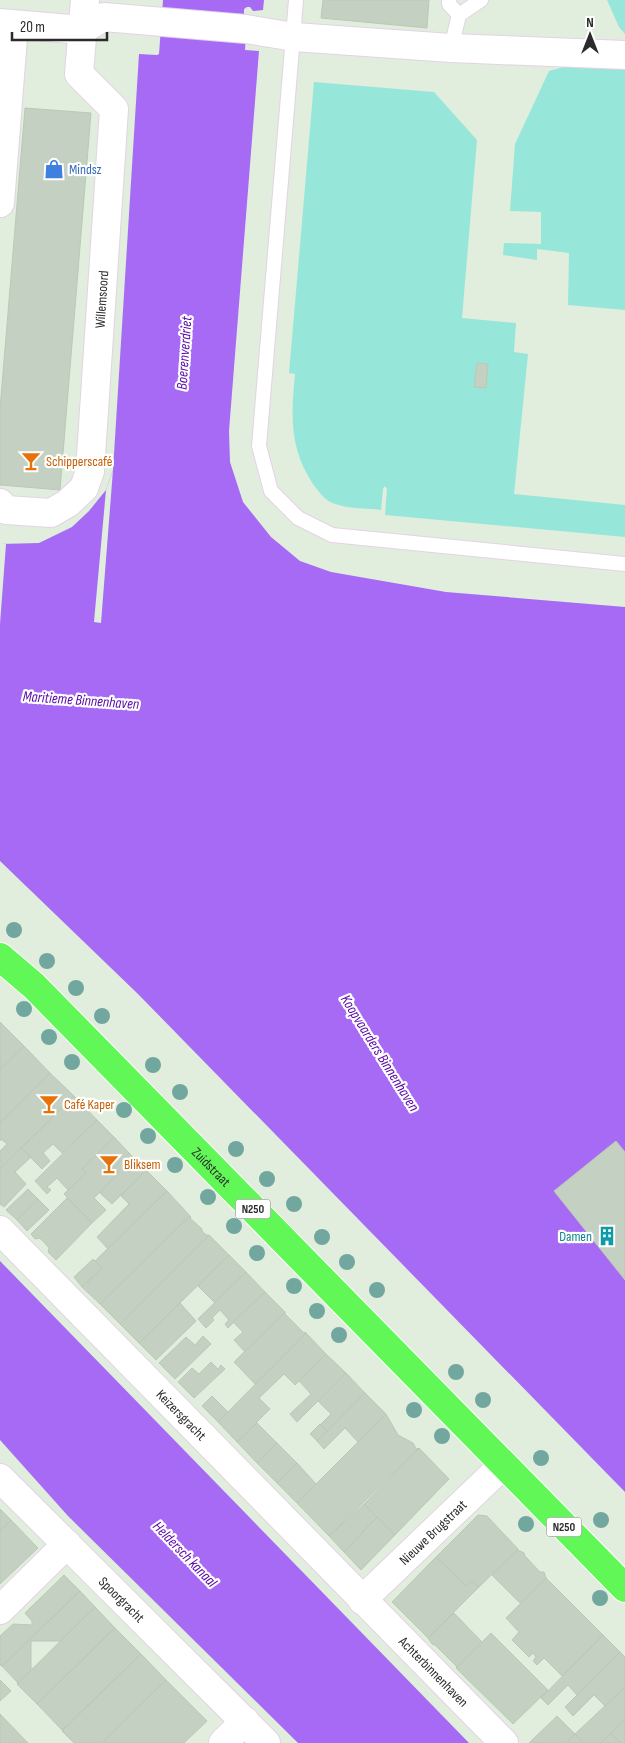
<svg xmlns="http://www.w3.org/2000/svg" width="625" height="1743" viewBox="0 0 625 1743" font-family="'Sofia Sans Condensed',sans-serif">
<rect width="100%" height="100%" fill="#e1eedd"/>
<g fill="#96e7da">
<polygon points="607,0 625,0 625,34 619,27"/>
<polygon points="578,63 625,67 625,310 568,305 569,253 537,249 537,260 503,255 504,243 541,244 541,212 510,211 515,144 549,71"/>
<path d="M 314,82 L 434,92 L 477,140 L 462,318 L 516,323 L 514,352 L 528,354 L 514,494 L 625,505 L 625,537 L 385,515 L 387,489 L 385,486 L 383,489 L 381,510 C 366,508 349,509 335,504 C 325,501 319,492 313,484 C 289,448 291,415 295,374 L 289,373 Z"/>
</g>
<g fill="#a76af5">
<polygon points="163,0 264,0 263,10 253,11 250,7 247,7 244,9 244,16 247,16 245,50 259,51 229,431 230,462 243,502 271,537 300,561 331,572 446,592 625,607 625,1492 138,994 0,861 0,544 39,543 72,527 89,511 106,490 113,470 139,54 157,55 159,54"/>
<polygon points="0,1261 469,1743 298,1743 68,1516 0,1440"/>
</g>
<g fill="#e1eedd">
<polygon points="113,470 101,623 94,622 106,490"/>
<polygon points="0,544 6,544 0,624"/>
</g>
<g fill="#c4d0c2" stroke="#bac9b6">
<polygon points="323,0 429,0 427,28 321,18"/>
<polygon points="25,108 91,113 60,490 0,485 0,409"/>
<polygon points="477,363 488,364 486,388 474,387"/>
<polygon points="0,1022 24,1046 0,1070"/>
<polygon points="24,1046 50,1073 0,1123 0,1070"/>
<polygon points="50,1073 74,1096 0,1169 0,1151 7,1144 1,1139 0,1141 0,1123"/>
<polygon points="74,1096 97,1120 62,1153 53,1144 43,1153 50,1161 42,1169 21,1148"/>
<polygon points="97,1120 114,1137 82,1169 86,1173 68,1190 57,1178 47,1187 51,1190 47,1194 35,1181"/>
<polygon points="114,1137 129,1153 114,1168 119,1172 94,1198 106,1210 92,1223 64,1194 86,1173 82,1169"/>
<polygon points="616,1141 625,1152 625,1280 554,1191"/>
<polygon points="21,1148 31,1157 15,1172 26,1184 4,1207 0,1204 0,1169"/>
<polygon points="129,1153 146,1170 112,1204 100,1193 119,1172 114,1168"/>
<polygon points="146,1170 167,1191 108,1249 97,1237 129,1204 121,1196"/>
<polygon points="28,1189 38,1199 17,1220 6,1210"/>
<polygon points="167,1191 190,1216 100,1304 82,1287 102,1268 95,1261"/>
<polygon points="67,1198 92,1223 56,1260 48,1252 49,1248 40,1238 35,1239 31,1234"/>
<polygon points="38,1199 49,1210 27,1231 17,1220"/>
<polygon points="190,1216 191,1217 190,1218 202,1229 202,1231 206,1235 209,1235 120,1324 100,1304"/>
<polygon points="209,1235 229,1255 139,1343 120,1324"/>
<polygon points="229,1255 246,1272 215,1303 198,1286"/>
<polygon points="93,1259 102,1268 82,1287 74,1277"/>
<polygon points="246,1272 265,1292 228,1328 225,1324 229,1320 220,1310 212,1318 214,1320 206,1328 198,1319"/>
<polygon points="265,1292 285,1312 245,1352 234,1340 243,1332 233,1322"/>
<polygon points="180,1303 196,1321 156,1360 139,1343"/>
<polygon points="285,1312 285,1314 304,1333 305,1332 306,1333 255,1384 234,1362"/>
<polygon points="306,1333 326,1354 295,1385 284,1374 259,1398 270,1409 237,1442 218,1422"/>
<polygon points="203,1336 211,1344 175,1379 159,1363 186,1337 195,1345"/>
<polygon points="326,1354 346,1373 297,1422 290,1414 311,1394 299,1381"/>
<polygon points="211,1362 218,1369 221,1365 225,1369 194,1398 178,1382 192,1368 199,1374"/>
<polygon points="346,1373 365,1393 327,1431 321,1424 331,1414 318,1401"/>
<polygon points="365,1393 386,1414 358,1442 345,1428 324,1449 317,1441"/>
<polygon points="212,1396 228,1412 218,1422 202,1406"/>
<polygon points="386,1414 398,1435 413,1443 416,1449 419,1448 329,1536 297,1503"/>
<polygon points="257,1423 277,1443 257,1463 237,1442"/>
<polygon points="320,1424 327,1431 317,1441 310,1434"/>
<polygon points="277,1443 297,1463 277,1483 257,1463"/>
<polygon points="419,1448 449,1479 395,1535 364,1504"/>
<polygon points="297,1463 316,1484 297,1503 277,1483"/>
<polygon points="364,1504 377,1517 344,1552 329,1536"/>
<polygon points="0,1509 11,1520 0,1531"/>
<polygon points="478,1515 487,1516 518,1549 479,1587 472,1581 466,1586 436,1557"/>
<polygon points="377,1517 395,1535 361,1570 344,1552"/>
<polygon points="11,1520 38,1548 0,1584 0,1531"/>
<polygon points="518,1550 524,1553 525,1556 540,1572 544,1572 546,1578 521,1604 492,1575"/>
<polygon points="436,1557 466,1586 472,1581 479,1587 428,1638 392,1602"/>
<polygon points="64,1575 80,1591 2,1666 0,1665 0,1636 13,1624 32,1625 32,1621 25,1613"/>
<polygon points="546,1578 603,1635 562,1676 544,1658 537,1665 533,1661 536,1657 533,1653 529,1657 512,1640 519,1632 506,1618"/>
<polygon points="80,1591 95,1607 61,1641 31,1641 31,1670 18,1683 2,1666"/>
<polygon points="95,1607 115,1628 37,1704 17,1684"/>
<polygon points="454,1613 482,1642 457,1667 435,1645 432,1644 428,1638"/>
<polygon points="115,1628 141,1654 62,1730 37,1704"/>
<polygon points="491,1633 548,1690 513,1724 456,1668"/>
<polygon points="603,1635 620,1652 577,1695 568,1685 548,1705 541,1698"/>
<polygon points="620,1652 625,1657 625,1687 605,1706 594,1695 573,1716 565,1707"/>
<polygon points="141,1654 166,1680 102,1743 74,1743 62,1731"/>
<polygon points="0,1680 11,1691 0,1701"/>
<polygon points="166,1680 207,1721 184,1743 102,1743"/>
<polygon points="625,1687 625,1720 601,1743 584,1743 575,1734"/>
<polygon points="0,1714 28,1743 0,1743"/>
<polygon points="557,1716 575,1734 566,1743 529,1743"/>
<polygon points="625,1720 625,1743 621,1743 611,1733"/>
<polygon points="611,1733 621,1743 601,1743"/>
<polygon points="575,1734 584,1743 566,1743"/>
</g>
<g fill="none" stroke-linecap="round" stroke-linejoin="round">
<defs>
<g id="service">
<polyline points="296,0 259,446 271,491 298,518 332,535 625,564"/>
<polyline points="449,0 449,4 459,15 451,48"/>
<polyline points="459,15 481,0"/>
</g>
<g id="minor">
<polyline points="0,23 82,30 104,17 246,29 294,37 451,48 625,55"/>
<polyline points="0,203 14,25"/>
<path id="s1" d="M 0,503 L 6,510 L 51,513 L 68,503 L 84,488 L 90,471 L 114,109 L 79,74 L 85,0"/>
<path id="s2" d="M 0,1230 L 504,1743"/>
<path id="s3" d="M 0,1478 L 266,1743"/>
<path id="s4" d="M 362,1600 L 503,1465"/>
<polyline points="0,1610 67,1544"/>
<polyline points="223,1743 245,1721"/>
</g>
<g id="primary">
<path id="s5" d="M 0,957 L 34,986 L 625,1588"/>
</g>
</defs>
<use href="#service" stroke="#e4d2e5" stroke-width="16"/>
<use href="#minor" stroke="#e4d2e5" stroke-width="30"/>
<use href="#primary" stroke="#fff" stroke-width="30"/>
<use href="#service" stroke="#fff" stroke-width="14"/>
<use href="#minor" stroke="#fff" stroke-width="28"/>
<use href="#primary" stroke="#61f857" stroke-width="28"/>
</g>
<g fill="#71a79e">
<circle cx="14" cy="930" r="8"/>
<circle cx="47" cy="961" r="8"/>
<circle cx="76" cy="988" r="8"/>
<circle cx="24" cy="1009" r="8"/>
<circle cx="102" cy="1016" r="8"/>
<circle cx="49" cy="1037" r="8"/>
<circle cx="72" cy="1062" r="8"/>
<circle cx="153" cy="1065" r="8"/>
<circle cx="180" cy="1092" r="8"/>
<circle cx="124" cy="1110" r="8"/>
<circle cx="148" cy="1136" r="8"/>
<circle cx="236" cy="1149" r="8"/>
<circle cx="175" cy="1165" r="8"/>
<circle cx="267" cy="1179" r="8"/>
<circle cx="208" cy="1197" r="8"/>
<circle cx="294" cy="1204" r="8"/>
<circle cx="234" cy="1226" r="8"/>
<circle cx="322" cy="1237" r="8"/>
<circle cx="257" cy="1253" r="8"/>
<circle cx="347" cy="1262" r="8"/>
<circle cx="294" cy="1286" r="8"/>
<circle cx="377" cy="1290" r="8"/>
<circle cx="317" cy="1311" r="8"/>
<circle cx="339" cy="1335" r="8"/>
<circle cx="456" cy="1372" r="8"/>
<circle cx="483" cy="1400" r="8"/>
<circle cx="414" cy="1410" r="8"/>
<circle cx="442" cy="1436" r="8"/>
<circle cx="541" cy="1458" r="8"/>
<circle cx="601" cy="1520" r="8"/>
<circle cx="526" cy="1524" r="8"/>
<circle cx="600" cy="1598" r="8"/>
</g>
<defs>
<symbol id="shop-bare" viewBox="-9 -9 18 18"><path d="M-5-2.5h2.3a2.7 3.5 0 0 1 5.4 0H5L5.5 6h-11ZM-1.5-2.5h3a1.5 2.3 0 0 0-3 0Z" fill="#3f7fe0" stroke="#fff" stroke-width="2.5" paint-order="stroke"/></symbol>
<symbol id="bar-bare" viewBox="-9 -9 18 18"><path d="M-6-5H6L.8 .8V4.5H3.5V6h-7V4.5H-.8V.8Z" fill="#e8710a" stroke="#fff" stroke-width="2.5" paint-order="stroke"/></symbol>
<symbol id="building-bare" viewBox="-9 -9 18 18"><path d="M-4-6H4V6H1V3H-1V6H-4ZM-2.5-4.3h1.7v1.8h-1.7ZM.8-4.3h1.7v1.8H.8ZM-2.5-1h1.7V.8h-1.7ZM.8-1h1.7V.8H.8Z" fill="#0f9aa8" stroke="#fff" stroke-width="2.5" paint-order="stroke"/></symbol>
</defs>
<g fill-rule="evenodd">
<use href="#shop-bare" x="40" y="155" width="28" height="28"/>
<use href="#bar-bare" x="17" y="447" width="28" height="28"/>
<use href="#bar-bare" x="35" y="1090" width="28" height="28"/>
<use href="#bar-bare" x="95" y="1150" width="28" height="28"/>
<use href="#building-bare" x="593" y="1222" width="28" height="28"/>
</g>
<g text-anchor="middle" stroke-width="4.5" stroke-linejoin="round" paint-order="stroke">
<g fill="#fff" stroke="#6b6b6b" stroke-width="1">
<rect x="235.5" y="1199.5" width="35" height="19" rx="4"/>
<rect x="546.5" y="1517.5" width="35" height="19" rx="4"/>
</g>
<g font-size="12" font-weight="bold" fill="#2b2b2b">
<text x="253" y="1213">N250</text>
<text x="564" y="1531">N250</text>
</g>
<g font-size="14" fill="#366cbe" stroke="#fff" text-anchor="start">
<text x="69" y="174">Mindsz</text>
</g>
<g font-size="14" fill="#2b2b2b" stroke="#fff">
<text dy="5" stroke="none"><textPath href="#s1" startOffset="286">Willemsoord</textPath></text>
<text dy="5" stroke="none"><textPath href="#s5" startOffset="298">Zuidstraat</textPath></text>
<text dy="5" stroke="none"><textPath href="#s2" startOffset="259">Keizersgracht</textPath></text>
<text dy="5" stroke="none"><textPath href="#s4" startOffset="98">Nieuwe Brugstraat</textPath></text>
<text dy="5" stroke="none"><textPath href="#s3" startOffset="172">Spoorgracht</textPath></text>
<text dy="5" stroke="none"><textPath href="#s2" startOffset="619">Achterbinnenhaven</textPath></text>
</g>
<g font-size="14" fill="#c56008" stroke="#fff" text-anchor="start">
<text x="46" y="466">Schipperscafé</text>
<text x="64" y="1109">Café Kaper</text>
<text x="124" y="1169">Bliksem</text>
</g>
<g font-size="14" fill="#0d838f" stroke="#fff" text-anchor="end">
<text x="592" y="1241">Damen</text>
</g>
<g font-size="15" font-style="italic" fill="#5806a5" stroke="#fff">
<text transform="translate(184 353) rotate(-86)" y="5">Boerenverdriet</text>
<text transform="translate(81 700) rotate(4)" y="5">Maritieme Binnenhaven</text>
<text transform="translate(380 1053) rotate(58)" y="5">Koopvaarders Binnenhaven</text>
<text transform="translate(185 1554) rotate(46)" y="5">Heldersch kanaal</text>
</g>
</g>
<g transform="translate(590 35)" stroke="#ffffff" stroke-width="4" paint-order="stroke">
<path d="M0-4L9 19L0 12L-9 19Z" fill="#2b2b2b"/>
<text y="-8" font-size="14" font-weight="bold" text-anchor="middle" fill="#2b2b2b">N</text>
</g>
<path d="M12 32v8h95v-8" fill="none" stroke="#2b2b2b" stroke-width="2.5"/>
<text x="20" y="32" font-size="15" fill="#2b2b2b" stroke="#ffffff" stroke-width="4" paint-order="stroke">20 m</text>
</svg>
